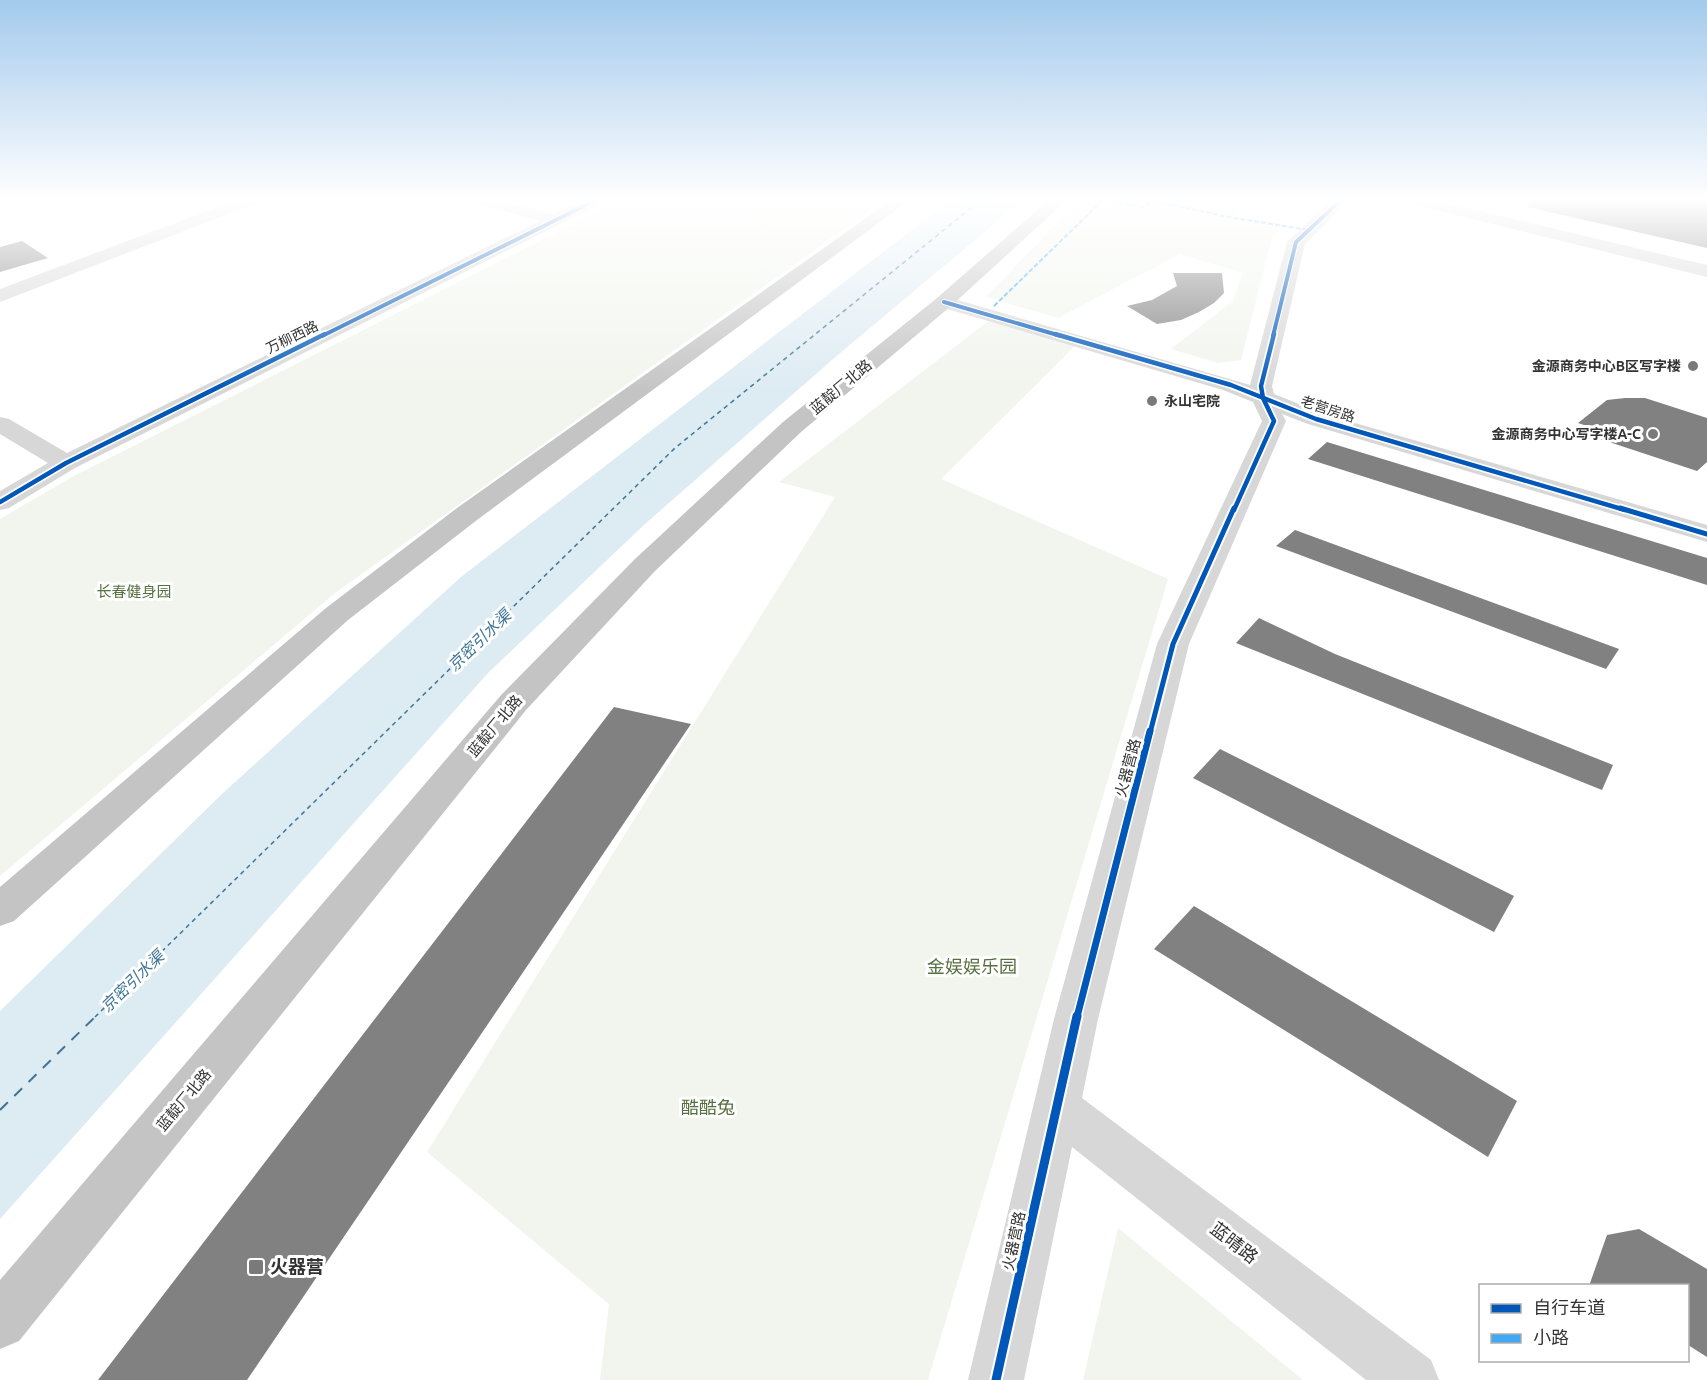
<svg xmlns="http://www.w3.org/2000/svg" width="1707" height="1380" viewBox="0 0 1707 1380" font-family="Ubuntu,'Noto Sans SC',sans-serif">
<rect width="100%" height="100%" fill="#fff"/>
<g fill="#f1f5ed">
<polygon points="623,199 857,199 852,204 872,209 335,593 0,876 0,519 72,477"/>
<polygon points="1091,199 1227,199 1250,204 1234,215 1285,224 1272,237 1241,360 1218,363 1171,349 1233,301 1243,273 1180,254 1058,318 986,297 1067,213"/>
<polygon points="991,319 1075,346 941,479 1168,579 928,1380 600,1380 609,1304 427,1152 835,497 779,482"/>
<polygon points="1118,1228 1303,1380 1083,1380"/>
</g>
<polygon fill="#ddebf3" points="952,199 1024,199 833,359 645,524 488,673 0,1219 0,1011 223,793 461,577"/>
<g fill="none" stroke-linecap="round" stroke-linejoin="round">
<polyline stroke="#3f7597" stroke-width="1.5" stroke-dasharray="4.5 4" stroke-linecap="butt" points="95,1017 675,448 982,199"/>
<polyline stroke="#3f7597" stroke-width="2" stroke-dasharray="11 9" stroke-linecap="butt" points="0,1110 96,1016"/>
</g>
<g fill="#818181">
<polygon points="1529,199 1707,199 1707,248 1528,207"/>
<polygon points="22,241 48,258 0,272 0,247"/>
<polygon points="1173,273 1222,273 1224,293 1214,303 1199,312 1181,320 1157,324 1127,306 1152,300 1177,286"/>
<polygon points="1625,398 1645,398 1707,418 1707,462 1697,471 1594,437 1602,431 1578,423 1607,400"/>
<polygon points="1327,442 1707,558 1707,585 1308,459"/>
<polygon points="1295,530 1619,649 1606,669 1276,546"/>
<polygon points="1259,618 1335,654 1613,765 1602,790 1236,643"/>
<polygon points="614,707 691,724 247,1380 98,1380"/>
<polygon points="1220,749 1514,896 1494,932 1193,778"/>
<polygon points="1194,906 1517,1101 1488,1157 1154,949"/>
<polygon points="1639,1229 1707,1269 1707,1357 1688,1345 1688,1286 1589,1286 1607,1235"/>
</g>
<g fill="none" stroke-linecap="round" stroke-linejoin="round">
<g fill="#d7d7d7" fill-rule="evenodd">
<polygon points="239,199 261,199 259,202 0,302 0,289"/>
<polygon points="471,199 496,199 553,214 586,199 606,199 604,202 75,468 9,508 0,510 0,491 48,463 0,434 0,417 9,419 67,453 540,221 473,202"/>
<polygon points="1333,199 1350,199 1305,244 1272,386 1274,394 1324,414 1707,525 1707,542 1308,424 1282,414 1286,421 1189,644 1098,1019 1082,1098 1431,1360 1439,1380 1366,1380 1072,1147 1024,1380 968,1380 1054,1019 1157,644 1262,421 1253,402 1223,390 937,306 934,302 937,298 951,298 1250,385 1287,242"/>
<polygon points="1402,199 1429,199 1707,265 1707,277 1404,202"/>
</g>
<g fill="#c4c4c4" fill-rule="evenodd">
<polygon points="893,199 911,199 477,520 348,620 14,921 0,926 0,887 326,608 457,508"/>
<polygon points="1050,199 1068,199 951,306 801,432 655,571 526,710 19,1341 0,1349 0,1280 502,694 635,559 783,422 937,298"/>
</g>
<polyline stroke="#3fa9f5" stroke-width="2" stroke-dasharray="5 2" stroke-linecap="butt" points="994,306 1104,199 1142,207 1154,201 1228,217 1309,230"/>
<defs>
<g id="cycleway-far4">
<polyline points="944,302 1061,336"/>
<polyline points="322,336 598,199"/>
<polyline points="1273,336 1296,242 1342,199"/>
</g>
<g id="cycleway-far3">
<polyline points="1055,334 1231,385 1316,419 1625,510"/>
<polyline points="0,502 66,463 325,334"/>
<polyline points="1234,510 1274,421 1263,398 1261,386 1274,334"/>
</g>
<g id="cycleway-far2">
<polyline points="1620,508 1707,534"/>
<polyline points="1150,733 1173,644 1234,508"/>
</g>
<polyline id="cycleway-far1" points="1077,1017 1150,731"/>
<polyline id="cycleway" points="996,1380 1077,1016"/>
</defs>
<use href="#cycleway-far4" stroke="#fff" stroke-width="6"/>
<use href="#cycleway-far3" stroke="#fff" stroke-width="8"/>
<use href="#cycleway-far2" stroke="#fff" stroke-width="9"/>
<use href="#cycleway-far1" stroke="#fff" stroke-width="10"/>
<use href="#cycleway" stroke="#fff" stroke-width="13"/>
<use href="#cycleway-far4" stroke="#0057b8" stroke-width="4"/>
<use href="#cycleway-far3" stroke="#0057b8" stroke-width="4.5"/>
<use href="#cycleway-far2" stroke="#0057b8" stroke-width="5"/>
<use href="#cycleway-far1" stroke="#0057b8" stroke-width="7"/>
<use href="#cycleway" stroke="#0057b8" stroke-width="9"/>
</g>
<linearGradient id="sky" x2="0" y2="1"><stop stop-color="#a3caec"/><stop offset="0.51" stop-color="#fff"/><stop offset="1" stop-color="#fff" stop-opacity="0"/></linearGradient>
<rect width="1707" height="392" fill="url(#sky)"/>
<g fill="#7a7a7a" stroke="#fff" stroke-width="2">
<circle cx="1693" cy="366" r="6"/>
<circle cx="1152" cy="401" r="6"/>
<circle cx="1653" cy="434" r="6"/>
<rect x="248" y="1259" width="16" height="16" rx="3"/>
</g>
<g text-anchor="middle" stroke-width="6" stroke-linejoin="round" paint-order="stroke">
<g font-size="14" fill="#333" stroke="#fff">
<text transform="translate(292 337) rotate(-26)" y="5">万柳西路</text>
<text transform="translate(1328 409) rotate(18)" y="5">老营房路</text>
</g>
<g font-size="14" font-weight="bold" fill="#333" stroke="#fff" text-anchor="end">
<text x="1681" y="371">金源商务中心B区写字楼</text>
<text x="1164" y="406" text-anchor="start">永山宅院</text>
<text x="1641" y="439">金源商务中心写字楼A-C</text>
</g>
<g font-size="15" fill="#333" stroke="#fff">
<text transform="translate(841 387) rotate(-40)" y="5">蓝靛厂北路</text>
<text transform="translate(495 726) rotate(-50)" y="5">蓝靛厂北路</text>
<text transform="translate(1128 768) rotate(-75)" y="5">火器营路</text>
<text transform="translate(184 1100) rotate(-50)" y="5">蓝靛厂北路</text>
<text transform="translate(1014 1241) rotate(-78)" y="5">火器营路</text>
</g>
<g font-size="15" fill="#56703f" stroke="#fff">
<text x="134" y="597">长春健身园</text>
</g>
<g font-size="16" font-style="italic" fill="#3f7597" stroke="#fff">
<text transform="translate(479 640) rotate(-44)" y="6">京密引水渠</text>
<text transform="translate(132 981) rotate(-44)" y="6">京密引水渠</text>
</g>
<g font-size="18" fill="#56703f" stroke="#fff">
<text x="972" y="973">金娱娱乐园</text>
<text x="708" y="1114">酷酷兔</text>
</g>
<g font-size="18" fill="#333" stroke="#fff">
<text transform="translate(1234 1243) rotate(38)" y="6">蓝晴路</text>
</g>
<g font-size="18" font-weight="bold" fill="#333" stroke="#fff" text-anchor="start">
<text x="270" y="1273">火器营</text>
</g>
</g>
<rect x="1479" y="1284" width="210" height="78" fill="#ffffff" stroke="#adadad" stroke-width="1.5"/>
<rect x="1491" y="1304" width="30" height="9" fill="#0057b8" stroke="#adadad" stroke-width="1.5"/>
<text x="1533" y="1314" font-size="18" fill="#333333">自行车道</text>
<rect x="1491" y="1334" width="30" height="9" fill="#3fa9f5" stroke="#adadad" stroke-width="1.5"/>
<text x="1533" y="1344" font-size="18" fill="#333333">小路</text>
</svg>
